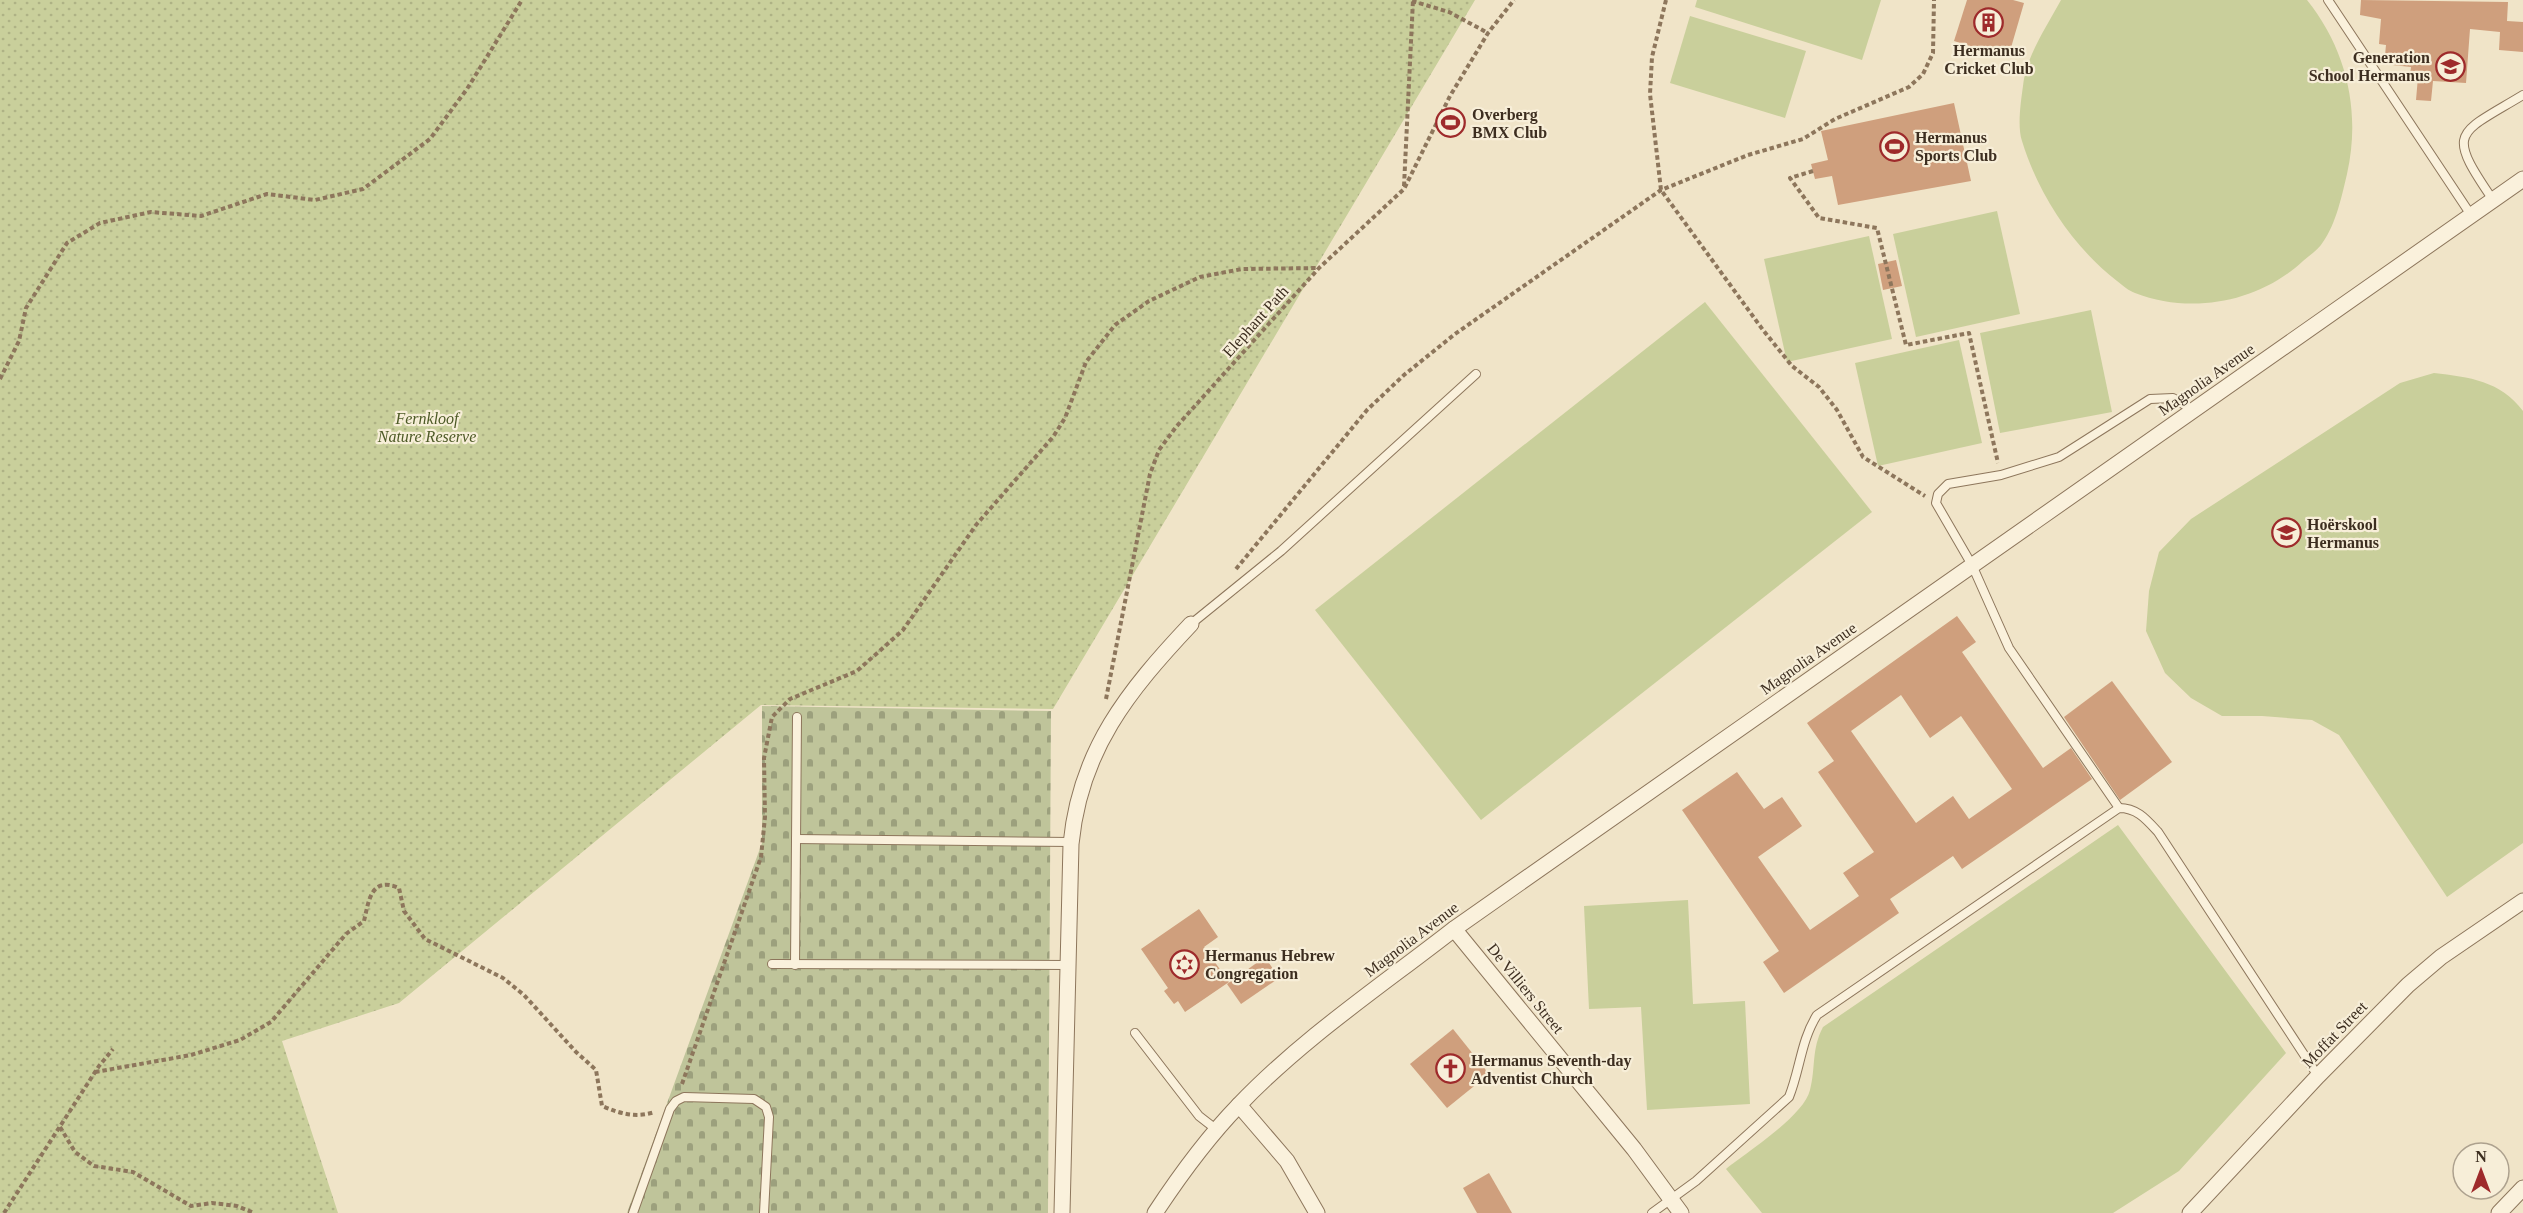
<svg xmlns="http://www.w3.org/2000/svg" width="2523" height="1213" viewBox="0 0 2523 1213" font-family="'Times New Roman',serif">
<defs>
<pattern id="cemetery-stones" width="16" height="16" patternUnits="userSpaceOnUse" patternTransform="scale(1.5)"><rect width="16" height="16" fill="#bfc49a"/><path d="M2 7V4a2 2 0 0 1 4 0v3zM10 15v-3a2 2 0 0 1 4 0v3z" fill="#9ca07d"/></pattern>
<pattern id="park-dots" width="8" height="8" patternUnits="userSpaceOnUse" patternTransform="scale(1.5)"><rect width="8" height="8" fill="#c9cf9b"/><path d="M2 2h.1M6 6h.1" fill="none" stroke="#aeb285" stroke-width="1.8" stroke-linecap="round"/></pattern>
</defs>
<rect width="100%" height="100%" fill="#f0e4c8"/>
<g fill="#c9cf9b">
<polygon points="1697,0 1881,0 1862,60 1695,7"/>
<path d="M 2061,0 L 2307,0 C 2347,50 2361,112 2347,174 C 2342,195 2336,224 2323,242 C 2319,249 2310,255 2303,261 C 2259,302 2192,315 2135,293 C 2129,291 2122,285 2117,281 C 2073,247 2038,194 2022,141 C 2017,126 2021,101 2023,86 C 2026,56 2047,26 2061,0 Z"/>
<polygon points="1690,16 1806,51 1785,118 1670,83"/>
<polygon points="1997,211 2020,314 1916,337 1893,234"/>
<polygon points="1869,236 1892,339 1787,362 1764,259"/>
<polygon points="1705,302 1872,512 1481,820 1315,610"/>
<polygon points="2091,310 2112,412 2000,433 1980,333"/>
<polygon points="1959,340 1982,443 1878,466 1855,363"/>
<path d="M 2434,373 C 2469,377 2501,381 2523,411 L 2523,843 L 2447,897 L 2339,735 L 2312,720 L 2262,716 L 2222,716 L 2191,698 L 2165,673 L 2146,631 L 2149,591 L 2159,552 L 2191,519 L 2400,383 Z"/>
<path d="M 2118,825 L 2286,1053 L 2179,1171 L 2113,1213 L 1762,1213 L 1726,1169 C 1747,1152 1804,1116 1810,1090 C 1816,1067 1811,1050 1823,1027 Z"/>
<polygon points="1688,900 1693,1004 1745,1001 1750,1104 1647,1110 1641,1007 1589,1009 1584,906"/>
</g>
<polygon fill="url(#cemetery-stones)" points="762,706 1051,711 1048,1213 627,1213 762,843"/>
<polygon fill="url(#park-dots)" points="0,0 1475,0 1053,709 761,705 399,1003 282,1041 338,1213 0,1213"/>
<g fill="#cf9f7d" fill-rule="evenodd">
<polygon points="1967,0 2013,0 2024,3 2008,58 1954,41"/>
<polygon points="2361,0 2508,2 2507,21 2523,22 2523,52 2499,50 2500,32 2470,29 2466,83 2433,81 2431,101 2416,100 2418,77 2410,76 2411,67 2392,65 2393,56 2385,55 2386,45 2379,44 2381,19 2360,15"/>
<polygon points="1954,103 1971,181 1838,205 1832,176 1815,179 1811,164 1828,160 1821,131"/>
<polygon points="1896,260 1902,286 1883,290 1878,264"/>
<path d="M 1957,616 L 1976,642 L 1962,652 L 2043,768 L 2071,748 L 2092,779 L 1962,869 L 1953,856 L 1890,899 L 1899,913 L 1784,993 L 1763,962 L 1779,951 L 1682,810 L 1737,772 L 1764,809 L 1782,797 L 1802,826 L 1758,857 L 1810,930 L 1859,896 L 1843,873 L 1874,852 L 1818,772 L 1834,761 L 1807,723 ZM 1901,695 L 1930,738 L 1961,716 L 2012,789 L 1969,819 L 1953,796 L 1916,823 L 1851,731 Z"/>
<polygon points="2112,681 2172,762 2120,800 2064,717"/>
<polygon points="1199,909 1218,937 1204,947 1229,982 1185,1012 1178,1001 1174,1004 1164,991 1168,988 1141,949"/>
<polygon points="1265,957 1279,978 1241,1004 1227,984"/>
<polygon points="1453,1029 1489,1074 1447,1108 1410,1064"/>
<polygon points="1489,1173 1512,1213 1477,1213 1463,1188"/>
</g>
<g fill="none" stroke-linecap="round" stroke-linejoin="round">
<defs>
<g id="service">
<polyline points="2328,0 2471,215"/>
<path d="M 2493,200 C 2445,130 2457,135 2523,95"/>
<polyline points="1191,624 1281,551 1476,374"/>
<polyline points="2119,808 2009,648 1972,565 1936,503 1938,494 1948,484 2001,475 2059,457 2150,399 2173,398 2193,410"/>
<polyline points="796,839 1072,842"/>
<polyline points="772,964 1068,965"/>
<polyline points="795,965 797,717"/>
<polyline points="1135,1033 1199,1116 1217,1130"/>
<polyline points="633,1213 670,1109 676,1101 684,1097 754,1099 766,1107 769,1117 764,1213"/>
<path d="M 1652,1213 L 1696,1181 L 1789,1097 C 1800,1070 1801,1040 1817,1015 L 2119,808 C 2137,808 2146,819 2158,832 L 2318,1076"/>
</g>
<g id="minor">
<polyline points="1454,929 1634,1149 1681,1213"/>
<polyline points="1239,1105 1287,1161 1317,1213"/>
<path d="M 1062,1213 L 1071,844 C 1080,750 1128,691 1191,624"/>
<path d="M 1155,1213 C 1180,1175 1207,1138 1239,1105 C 1303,1038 1381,986 1454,929 L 2523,179"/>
<polyline points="2190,1213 2318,1076 2408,985 2441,957 2523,901"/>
<polyline points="2499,1213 2523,1188"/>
</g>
</defs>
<use href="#service" stroke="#8d765c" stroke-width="10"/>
<use href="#minor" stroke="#8d765c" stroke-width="17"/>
<g stroke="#8d765c" stroke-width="4" stroke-dasharray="4.5 3" stroke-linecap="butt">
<polyline points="1666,0 1652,57 1650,94 1661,190 1763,330 1792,366 1819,387 1837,410 1863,457 1925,496"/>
<polyline points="1412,1 1449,12 1488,33"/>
<polyline points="1813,171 1790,178 1819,218 1877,228 1906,345 1969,333 1998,463"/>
<polyline points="1404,186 1413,0"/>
<polyline points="0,379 19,341 26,308 67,243 100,223 151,212 201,216 267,194 315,200 363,189 430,139 467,89 522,0"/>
<polyline points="1236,569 1367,410 1404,375 1455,334 1661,190 1748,155 1803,139 1835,119 1909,87 1923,74 1933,53 1934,0"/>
<polyline points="1106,699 1150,474 1159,450 1176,427 1319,268 1404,189 1450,96 1488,33 1514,0"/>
<path d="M 95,1072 L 191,1055 L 240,1040 L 271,1022 L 346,934 L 364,921 C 369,900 371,876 399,888 L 404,911 L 425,939 L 503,978 L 524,995 L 576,1052 L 596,1070 L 602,1106 C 621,1114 636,1118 655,1112"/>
<polyline points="682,1084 761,857 765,817 764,758 772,717 790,699 857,671 903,630 976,525 1053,437 1065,418 1086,362 1115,325 1149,301 1200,277 1242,269 1319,268"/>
<polyline points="60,1127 75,1152 94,1166 133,1172 191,1206 212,1203 237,1206 254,1213"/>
<polyline points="4,1213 99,1066 113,1049"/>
</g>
<use href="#service" stroke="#faf1dc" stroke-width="8"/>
<use href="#minor" stroke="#faf1dc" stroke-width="15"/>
</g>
<defs>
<symbol id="building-ring" viewBox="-11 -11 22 22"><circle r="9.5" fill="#f7eed8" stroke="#9e2a2b" stroke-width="1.5"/><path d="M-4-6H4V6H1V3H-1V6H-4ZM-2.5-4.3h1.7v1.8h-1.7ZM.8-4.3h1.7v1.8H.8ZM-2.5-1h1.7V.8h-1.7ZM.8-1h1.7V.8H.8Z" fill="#9e2a2b"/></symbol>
<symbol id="school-ring" viewBox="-11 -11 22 22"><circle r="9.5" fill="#f7eed8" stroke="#9e2a2b" stroke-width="1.5"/><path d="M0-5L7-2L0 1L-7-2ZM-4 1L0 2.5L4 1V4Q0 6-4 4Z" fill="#9e2a2b"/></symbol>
<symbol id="stadium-ring" viewBox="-11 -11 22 22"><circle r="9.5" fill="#f7eed8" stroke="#9e2a2b" stroke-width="1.5"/><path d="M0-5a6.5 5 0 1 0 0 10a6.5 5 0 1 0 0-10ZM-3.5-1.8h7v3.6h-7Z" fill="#9e2a2b"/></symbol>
<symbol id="synagogue-ring" viewBox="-11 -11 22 22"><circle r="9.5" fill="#f7eed8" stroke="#9e2a2b" stroke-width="1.5"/><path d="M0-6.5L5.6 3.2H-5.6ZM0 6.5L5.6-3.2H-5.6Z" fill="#9e2a2b"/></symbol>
<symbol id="church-ring" viewBox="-11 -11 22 22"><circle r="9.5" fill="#f7eed8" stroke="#9e2a2b" stroke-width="1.5"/><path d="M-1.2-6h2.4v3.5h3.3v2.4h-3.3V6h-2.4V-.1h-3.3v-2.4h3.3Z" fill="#9e2a2b"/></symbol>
</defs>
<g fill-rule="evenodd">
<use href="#building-ring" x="1972" y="6" width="33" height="33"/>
<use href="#school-ring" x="2434" y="50" width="33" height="33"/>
<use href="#stadium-ring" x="1434" y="106" width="33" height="33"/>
<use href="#stadium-ring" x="1878" y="130" width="33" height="33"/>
<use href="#school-ring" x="2270" y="516" width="33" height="33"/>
<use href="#synagogue-ring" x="1168" y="948" width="33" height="33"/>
<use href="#church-ring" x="1434" y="1052" width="33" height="33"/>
</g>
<g text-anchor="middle" stroke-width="4.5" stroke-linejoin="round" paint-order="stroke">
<g font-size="16" font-weight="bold" fill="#3d2e20" stroke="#f7eed8" text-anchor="start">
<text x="1989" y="56" text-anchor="middle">Hermanus<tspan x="1989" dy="18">Cricket Club</tspan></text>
<text x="2430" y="63" text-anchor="end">Generation<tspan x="2430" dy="18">School Hermanus</tspan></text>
<text x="1472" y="120">Overberg<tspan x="1472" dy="18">BMX Club</tspan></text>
<text x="1915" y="143">Hermanus<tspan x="1915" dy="18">Sports Club</tspan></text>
<text x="2307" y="530">Hoërskool<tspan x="2307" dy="18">Hermanus</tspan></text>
<text x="1205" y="961">Hermanus Hebrew<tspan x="1205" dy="18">Congregation</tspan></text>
<text x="1471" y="1066">Hermanus Seventh-day<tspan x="1471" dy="18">Adventist Church</tspan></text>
</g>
<g font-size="16" fill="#3d2e20" stroke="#f7eed8">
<text transform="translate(1255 321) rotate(-48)" y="6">Elephant Path</text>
<text transform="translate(2206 379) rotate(-35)" y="6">Magnolia Avenue</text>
<text transform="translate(1808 658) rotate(-35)" y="6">Magnolia Avenue</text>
<text transform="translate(1411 939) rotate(-37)" y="6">Magnolia Avenue</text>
<text transform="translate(1526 988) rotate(51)" y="6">De Villiers Street</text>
<text transform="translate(2334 1034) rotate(-46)" y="6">Moffat Street</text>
</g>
<g font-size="16" font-style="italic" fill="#4d5a26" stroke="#f7eed8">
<text x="427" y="424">Fernkloof<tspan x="427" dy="18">Nature Reserve</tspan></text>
</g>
</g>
<g transform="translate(2481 1171)"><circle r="28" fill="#f7eed8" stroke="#ada18e" stroke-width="1.5"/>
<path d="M0-4.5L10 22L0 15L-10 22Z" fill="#9e2a2b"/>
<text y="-9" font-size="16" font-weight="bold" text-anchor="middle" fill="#3d2e20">N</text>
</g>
</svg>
